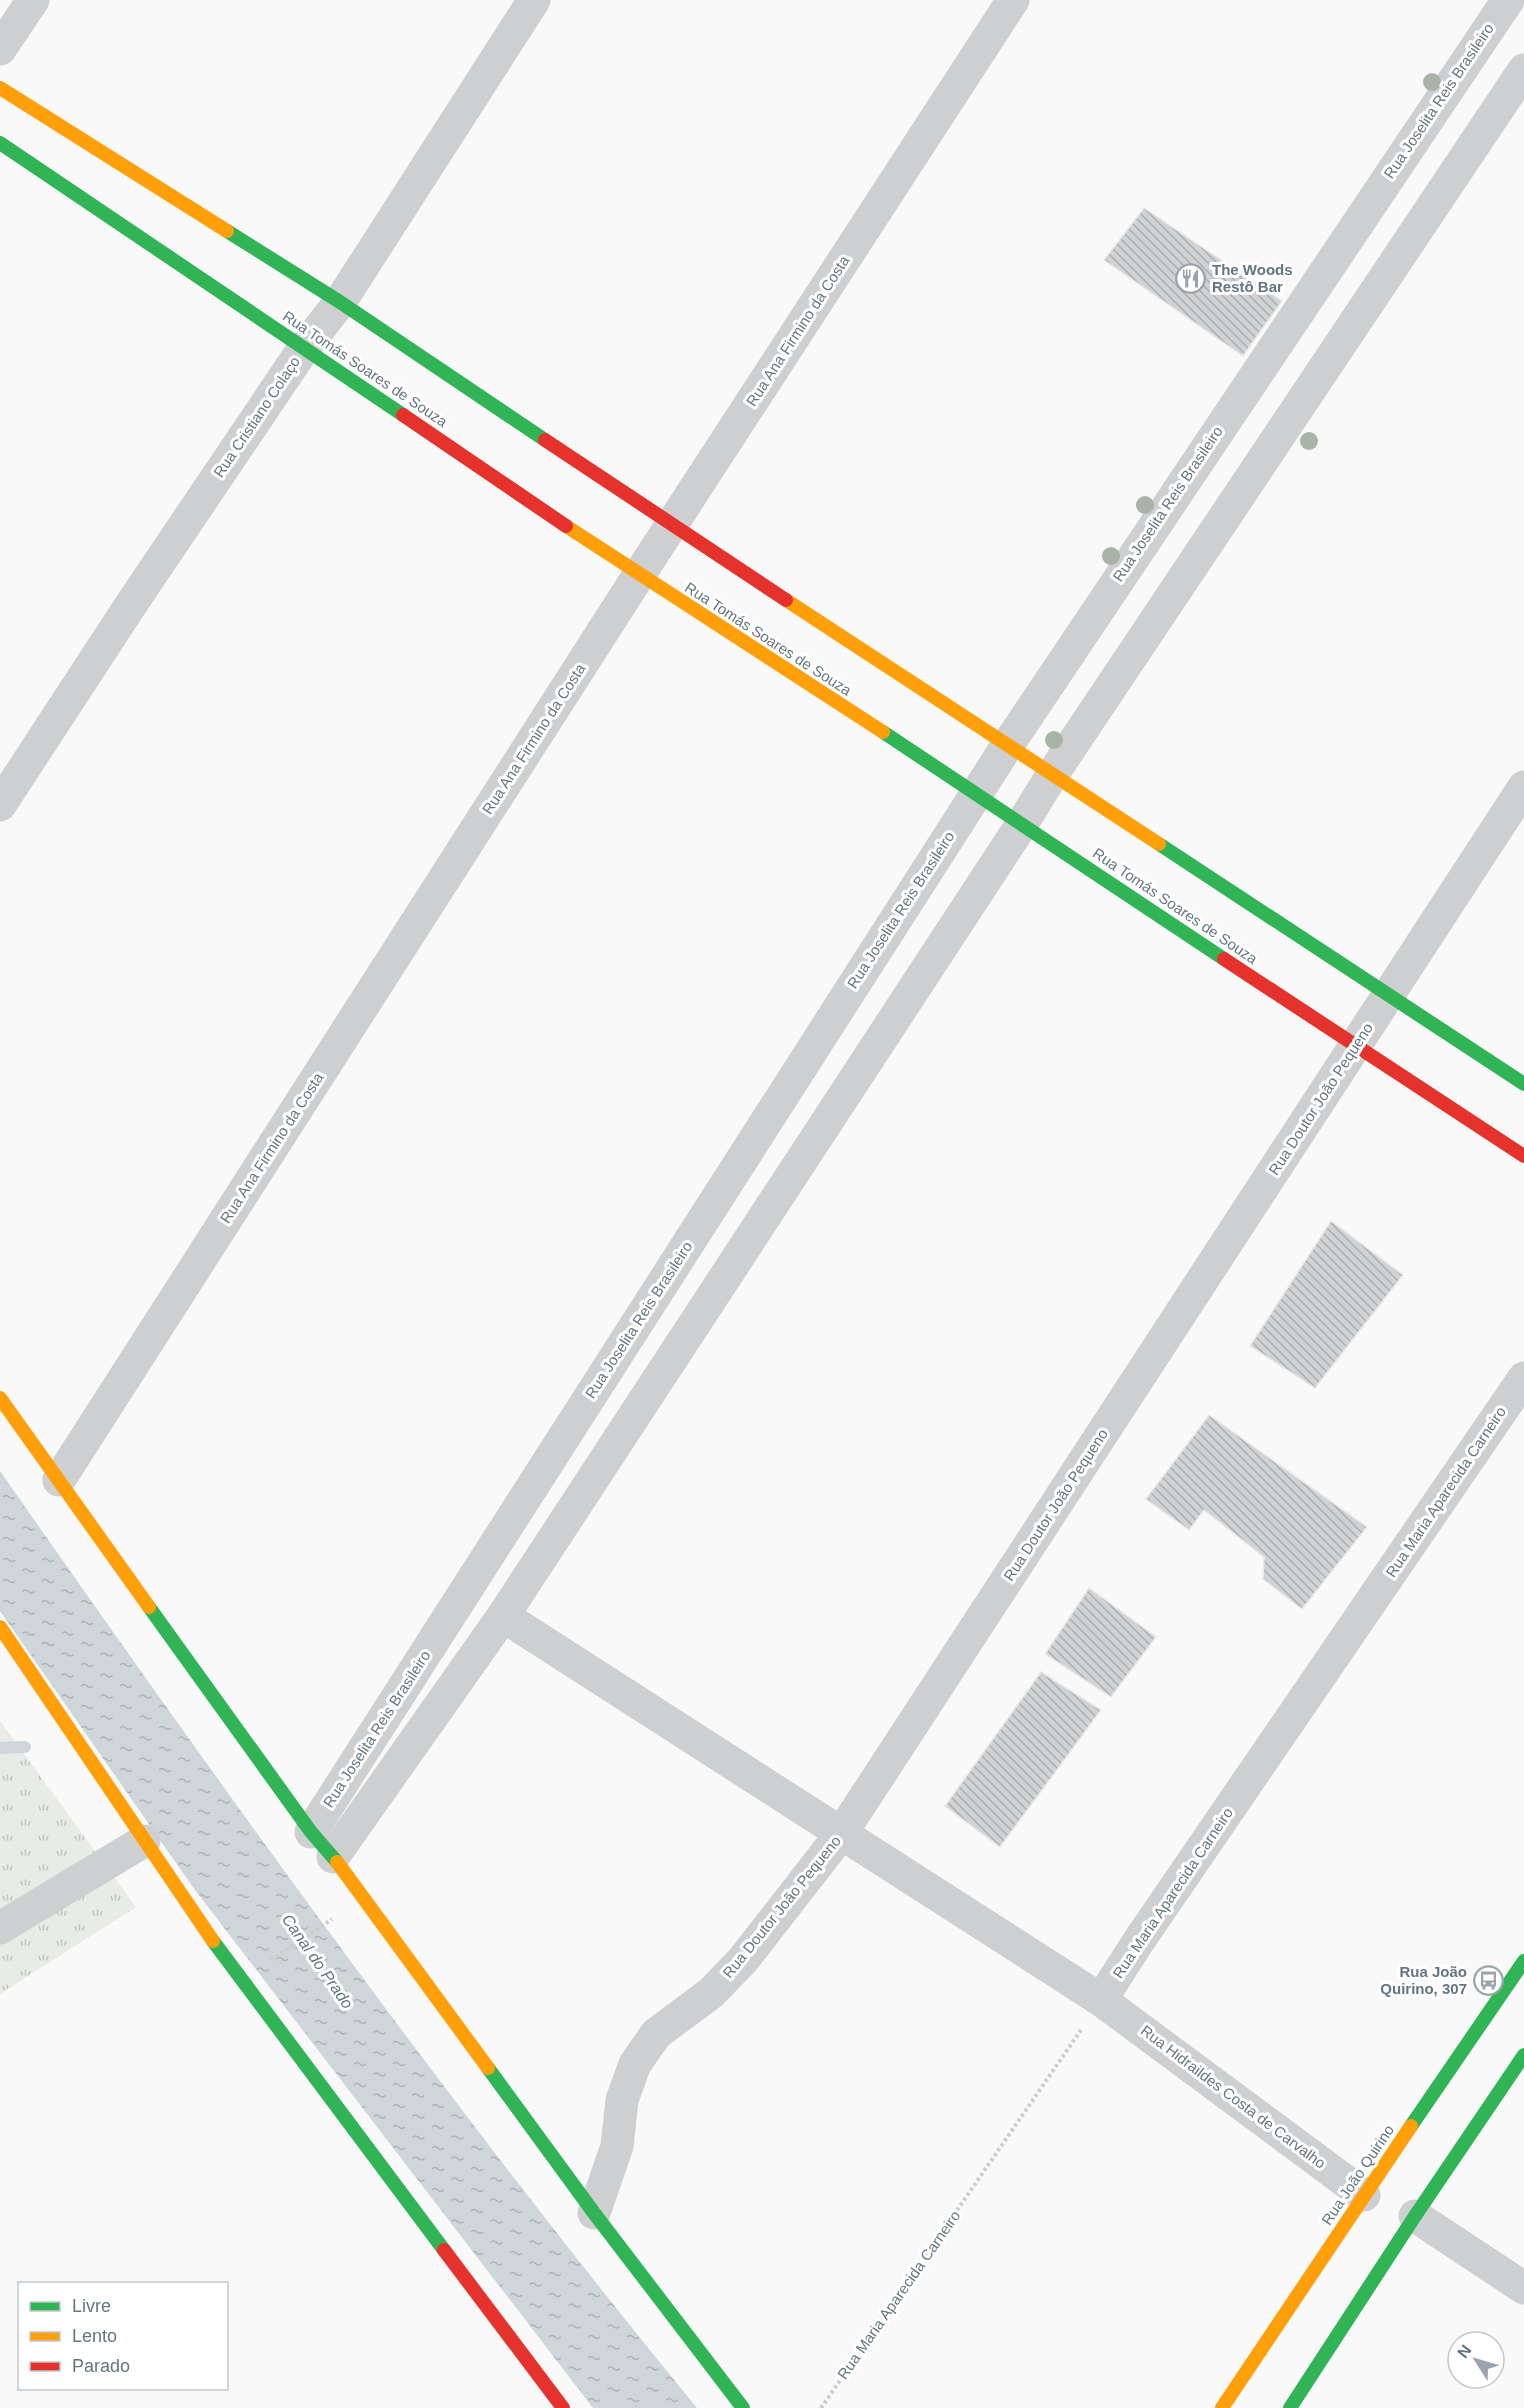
<svg xmlns="http://www.w3.org/2000/svg" width="1524" height="2408" viewBox="0 0 1524 2408" font-family="Helvetica,sans-serif">
<defs>
<pattern id="grass-tufts" width="24" height="20" patternUnits="userSpaceOnUse" patternTransform="scale(1.5)"><rect width="24" height="20" fill="#e8ebe6"/><path d="M3 7l-1-3M5 7V3M7 7l1-3M15 17l-1-3M17 17v-4M19 17l1-3" fill="none" stroke="#c0c3c0"/></pattern>
<pattern id="water-ripples" width="26" height="14" patternUnits="userSpaceOnUse" patternTransform="scale(1.5)"><rect width="26" height="14" fill="#ced6d9"/><path d="M2 4q2-2 4 0t4 0M15 11q2-2 4 0t4 0" fill="none" stroke="#abb2b5"/></pattern>
<pattern id="building-back-hatch" width="6" height="6" patternUnits="userSpaceOnUse" patternTransform="scale(1.5)"><rect width="6" height="6" fill="#d0d2d3"/><path d="M-1 5l2 2M0 0l6 6M5-1l2 2" fill="none" stroke="#acafb1"/></pattern>
</defs>
<rect width="100%" height="100%" fill="#f9f9f9"/>
<polygon fill="url(#grass-tufts)" points="0,1721 136,1907 0,1994"/>
<path fill="url(#water-ripples)" d="M 0,1471 C 223,1790 450,2107 697,2408 L 593,2408 L 195,1890 L 0,1611 Z"/>
<g fill="none" stroke-linecap="round" stroke-linejoin="round">
<polyline stroke="#ced6d9" stroke-width="12" points="0,1748 25,1747"/>
</g>
<g fill="url(#building-back-hatch)" stroke="#e8e8e8" stroke-width="1.5">
<polygon points="1144,208 1282,301 1243,356 1104,260"/>
<polygon points="1331,1221 1403,1275 1315,1388 1250,1346"/>
<polygon points="1209,1415 1367,1527 1302,1609 1263,1579 1264,1557 1204,1510 1189,1530 1146,1499"/>
<polygon points="1089,1588 1156,1637 1111,1697 1045,1654"/>
<polygon points="1041,1672 1101,1710 1000,1847 945,1806"/>
</g>
<g fill="none" stroke-linecap="round" stroke-linejoin="round">
<g stroke="#cbcccd" stroke-width="4" stroke-dasharray="3 3" stroke-linecap="butt">
<polyline points="271,1960 332,1919"/>
<polyline points="821,2408 1081,2030"/>
</g>
<g stroke="#cecfd0" stroke-width="33">
<polyline points="0,49 33,0"/>
<polyline points="0,805 132,603 304,348 340,302 534,0"/>
<polyline points="59,1480 639,575 1013,0"/>
<polyline points="503,1616 1101,2000 1364,2195"/>
<polyline points="311,1832 1007,746 1508,0"/>
<polyline points="333,1857 503,1616 1022,824 1052,775 1524,70"/>
<polyline points="0,1928 144,1841"/>
<polyline points="1101,2000 1138,1942 1524,1378"/>
<polyline points="594,2213 617,2146 622,2100 635,2064 656,2034 711,1993 743,1960 841,1834 1524,787"/>
<polyline points="1415,2216 1524,2288"/>
</g>
<g stroke="#30b455" stroke-width="14">
<polyline points="0,143 403,415"/>
<polyline points="227,231 340,302 545,440"/>
<polyline points="883,732 1224,959"/>
<polyline points="1159,844 1524,1084"/>
<polyline points="149,1607 311,1832 337,1862"/>
<polyline points="213,1941 444,2250"/>
<polyline points="488,2068 594,2213 743,2408"/>
<polyline points="1411,2126 1524,1961"/>
<polyline points="1290,2408 1415,2216 1524,2055"/>
</g>
<g stroke="#ff9f0a" stroke-width="14">
<polyline points="0,88 227,231"/>
<polyline points="566,526 883,732"/>
<polyline points="786,600 1159,844"/>
<polyline points="0,1398 149,1607"/>
<polyline points="0,1627 213,1941"/>
<polyline points="337,1862 488,2068"/>
<polyline points="1222,2408 1411,2126"/>
</g>
<g stroke="#e5322d" stroke-width="14">
<polyline points="403,415 566,526"/>
<polyline points="545,440 786,600"/>
<polyline points="1224,959 1524,1156"/>
<polyline points="444,2250 563,2408"/>
</g>
</g>
<g fill="#a9b3a7">
<circle cx="1432" cy="82" r="9"/>
<circle cx="1309" cy="441" r="9"/>
<circle cx="1145" cy="505" r="9"/>
<circle cx="1111" cy="556" r="9"/>
<circle cx="1054" cy="740" r="9"/>
</g>
<defs>
<symbol id="restaurant-ring" viewBox="-11 -11 22 22"><circle r="9.5" fill="#fff" stroke="#99a4ac" stroke-width="1.5"/><path d="M-5-6h1v4h1v-4h1v4h1v-4h1v5L-1.5 .5V6h-2V.5L-5-1ZM5-6V6H3V1.5H1.5Q1.5-4 5-6Z" fill="#99a4ac"/></symbol>
<symbol id="bus-ring" viewBox="-11 -11 22 22"><circle r="9.5" fill="#fff" stroke="#99a4ac" stroke-width="1.5"/><path d="M-5-6H5V4H4V6H2V4H-2V6H-4V4H-5ZM-3.5-4V0h7V-4ZM-3.5 1.2v1.5H-2V1.2ZM2 1.2v1.5H3.5V1.2Z" fill="#99a4ac"/></symbol>
</defs>
<g fill-rule="evenodd">
<use href="#restaurant-ring" x="1174" y="262" width="33" height="33"/>
<use href="#bus-ring" x="1472" y="1964" width="33" height="33"/>
</g>
<g text-anchor="middle" stroke-width="6" stroke-linejoin="round" paint-order="stroke">
<g font-size="15" fill="#657683" stroke="#fff">
<text transform="translate(1439 101) rotate(-56)" y="5">Rua Joselita Reis Brasileiro</text>
<text transform="translate(798 331) rotate(-57)" y="5">Rua Ana Firmino da Costa</text>
<text transform="translate(365 369) rotate(34)" y="5">Rua Tomás Soares de Souza</text>
<text transform="translate(257 417) rotate(-56)" y="5">Rua Cristiano Colaço</text>
<text transform="translate(1168 504) rotate(-56)" y="5">Rua Joselita Reis Brasileiro</text>
<text transform="translate(768 639) rotate(33)" y="5">Rua Tomás Soares de Souza</text>
<text transform="translate(534 739) rotate(-57)" y="5">Rua Ana Firmino da Costa</text>
<text transform="translate(1175 906) rotate(34)" y="5">Rua Tomás Soares de Souza</text>
<text transform="translate(901 910) rotate(-57)" y="5">Rua Joselita Reis Brasileiro</text>
<text transform="translate(1321 1099) rotate(-57)" y="5">Rua Doutor João Pequeno</text>
<text transform="translate(272 1148) rotate(-57)" y="5">Rua Ana Firmino da Costa</text>
<text transform="translate(639 1320) rotate(-57)" y="5">Rua Joselita Reis Brasileiro</text>
<text transform="translate(1446 1492) rotate(-56)" y="5">Rua Maria Aparecida Carneiro</text>
<text transform="translate(1056 1505) rotate(-57)" y="5">Rua Doutor João Pequeno</text>
<text transform="translate(377 1729) rotate(-57)" y="5">Rua Joselita Reis Brasileiro</text>
<text transform="translate(1173 1893) rotate(-56)" y="5">Rua Maria Aparecida Carneiro</text>
<text transform="translate(782 1907) rotate(-51)" y="5">Rua Doutor João Pequeno</text>
<text transform="translate(1233 2097) rotate(37)" y="5">Rua Hidraildes Costa de Carvalho</text>
<text transform="translate(1358 2175) rotate(-56)" y="5">Rua João Quirino</text>
<text transform="translate(899 2295) rotate(-55)" y="5">Rua Maria Aparecida Carneiro</text>
</g>
<g font-size="15" font-weight="bold" fill="#657683" stroke="#fff" text-anchor="start">
<text x="1212" y="275">The Woods<tspan x="1212" dy="17">Restô Bar</tspan></text>
<text x="1467" y="1977" text-anchor="end">Rua João<tspan x="1467" dy="17">Quirino, 307</tspan></text>
</g>
<g font-size="16" font-style="italic" fill="#60757c" stroke="#fff">
<text transform="translate(318 1961) rotate(55)" y="6">Canal do Prado</text>
</g>
</g>
<rect x="18" y="2282" width="210" height="108" fill="#ffffff" stroke="#c1c8cd" stroke-width="1.5"/>
<rect x="30" y="2302" width="30" height="9" fill="#30b455" stroke="#c1c8cd" stroke-width="1.5"/>
<text x="72" y="2312" font-size="18" fill="#657683">Livre</text>
<rect x="30" y="2332" width="30" height="9" fill="#ff9f0a" stroke="#c1c8cd" stroke-width="1.5"/>
<text x="72" y="2342" font-size="18" fill="#657683">Lento</text>
<rect x="30" y="2362" width="30" height="9" fill="#e5322d" stroke="#c1c8cd" stroke-width="1.5"/>
<text x="72" y="2372" font-size="18" fill="#657683">Parado</text>
<g transform="translate(1476 2360) rotate(307)"><circle r="28" fill="#ffffff" stroke="#c1c8cd" stroke-width="1.5"/>
<path d="M0-4.5L10 22L0 15L-10 22Z" fill="#99a4ac"/>
<text y="-9" font-size="16" font-weight="bold" text-anchor="middle" fill="#657683">N</text>
</g>
</svg>
